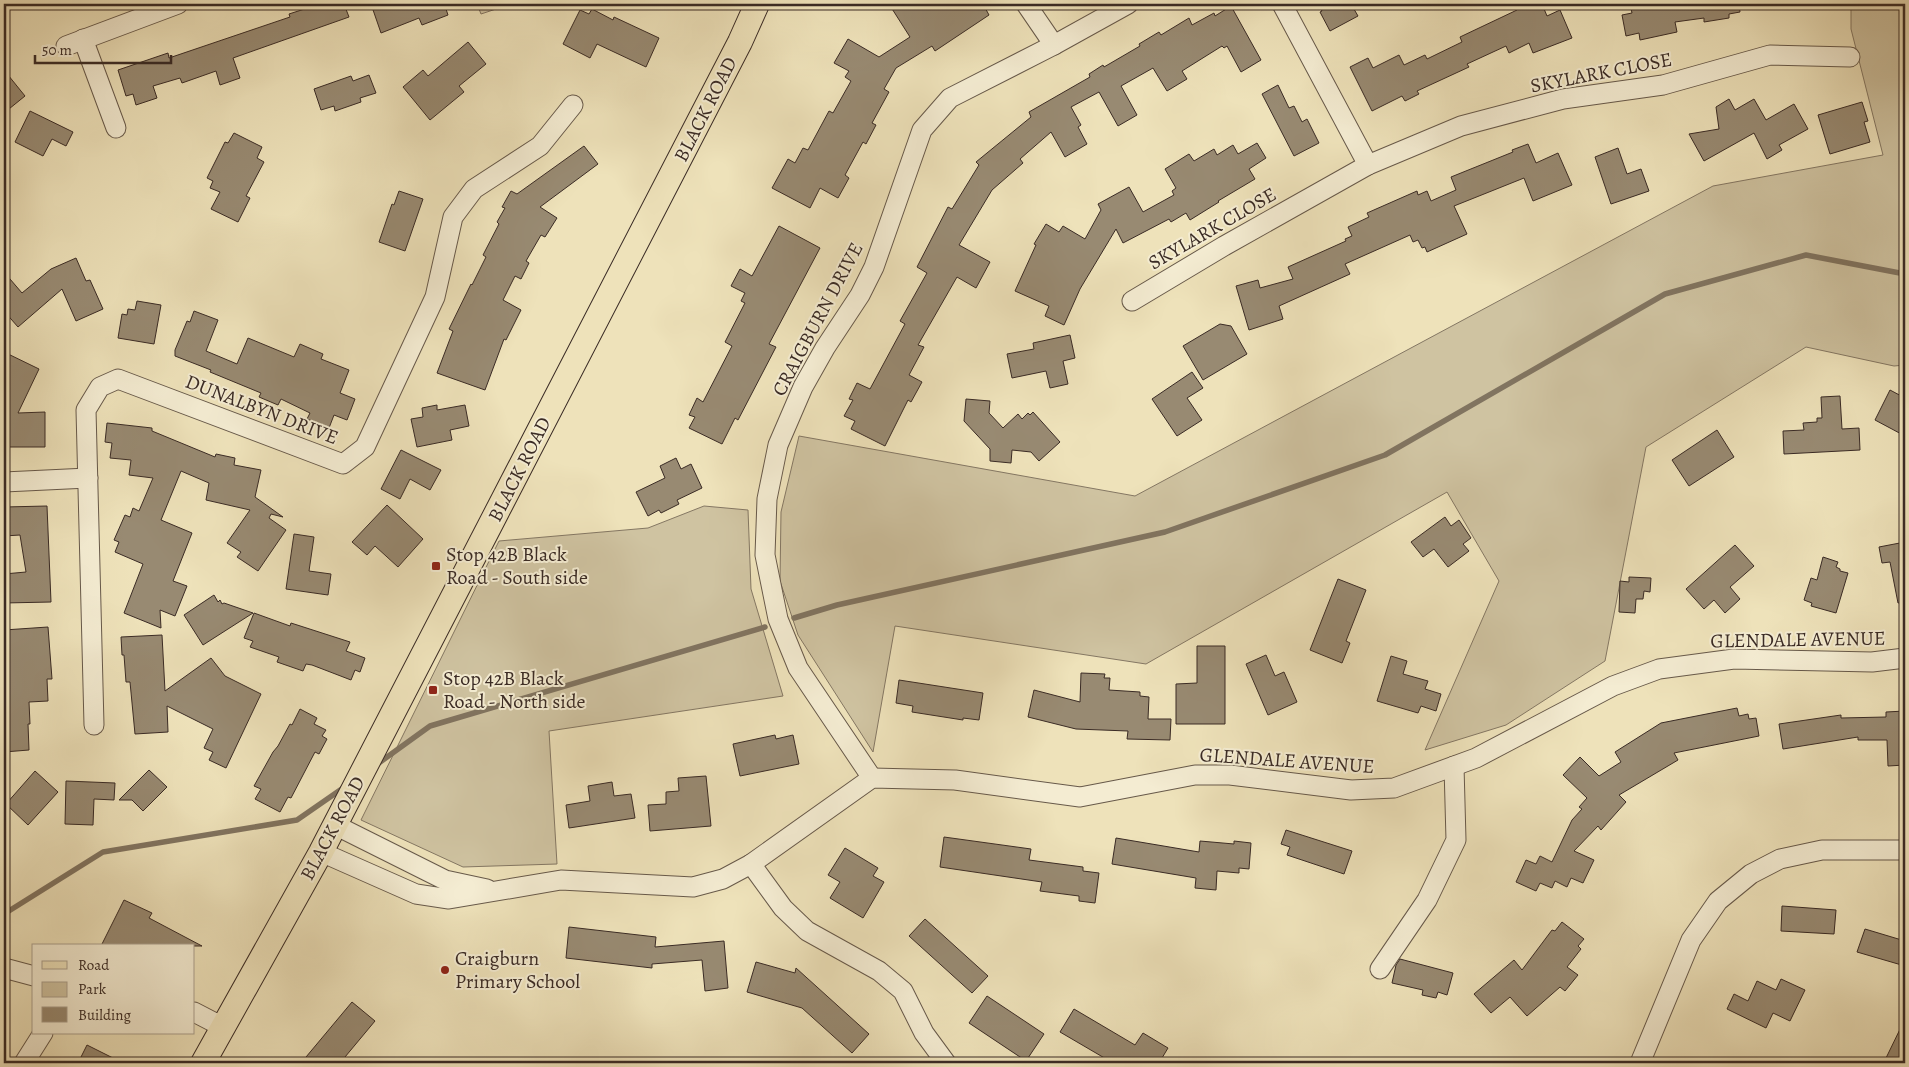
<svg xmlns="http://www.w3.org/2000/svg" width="1909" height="1067" viewBox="0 0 1909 1067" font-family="Alegreya,serif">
<rect width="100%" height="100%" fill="#eee2ba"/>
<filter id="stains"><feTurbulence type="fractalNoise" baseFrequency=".004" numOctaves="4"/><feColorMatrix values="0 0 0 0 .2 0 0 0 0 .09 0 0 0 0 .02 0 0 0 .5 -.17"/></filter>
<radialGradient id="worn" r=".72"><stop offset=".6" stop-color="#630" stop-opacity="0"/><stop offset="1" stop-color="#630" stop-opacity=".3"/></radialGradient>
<g fill="#cfc3a1" stroke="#847763">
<polygon points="477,4 511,4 481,14"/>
<polygon points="1851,4 1897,4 1905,26 1905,365 1894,366 1806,347 1646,447 1605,661 1506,725 1425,750 1499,581 1447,492 1146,664 895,626 873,752 798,635 780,581 781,512 799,436 1135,496 1713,186 1883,155 1851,29"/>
<polygon points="704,506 748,510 751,589 783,696 549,731 557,864 463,867 361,820 499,541 648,528"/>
</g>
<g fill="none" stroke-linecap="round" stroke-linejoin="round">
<g stroke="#817460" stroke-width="5.5">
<polyline points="794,618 837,605 1165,532 1385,455 1665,294 1806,255 1905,274"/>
<polyline points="376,765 430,726 765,627"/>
<polyline points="4,914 103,852 297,820 346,786"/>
</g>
</g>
<g fill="#988a72" stroke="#3a2b25">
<polygon points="320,4 344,4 349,17 233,58 240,78 220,85 216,71 182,83 180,78 153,86 157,98 136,105 133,94 126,96 118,70 168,53 169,58 290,17 289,14"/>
<polygon points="371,4 454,4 454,5 446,9 448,15 422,25 419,18 381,33"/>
<polygon points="889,4 983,4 989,15 935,51 932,46 896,68 884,89 889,92 872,123 876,125 866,144 863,142 845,175 849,178 838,198 820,188 810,208 772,188 788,159 795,163 803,148 808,150 829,111 833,113 851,81 845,77 849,71 834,63 848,39 879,57 910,37"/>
<polygon points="1318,4 1351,4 1358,16 1330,31 1320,12 1322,11"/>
<polygon points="1514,4 1542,4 1547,16 1560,10 1572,38 1533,53 1529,43 1509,53 1506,46 1467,64 1469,67 1417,91 1419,94 1405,101 1402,96 1372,111 1350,67 1368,58 1373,68 1399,55 1404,65 1425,55 1427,59 1462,42 1460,37 1517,10"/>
<polygon points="1630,4 1739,4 1740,12 1729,14 1729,18 1704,22 1704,18 1675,22 1677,32 1640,40 1639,33 1626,36 1622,15 1632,13"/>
<polygon points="1231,6 1261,60 1241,72 1227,46 1224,48 1222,46 1182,71 1187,79 1167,91 1153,68 1121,86 1137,115 1118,126 1099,92 1071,107 1081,125 1078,127 1087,144 1065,157 1051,132 1020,159 1023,163 992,190 959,245 990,262 976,288 957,277 918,345 924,347 909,375 922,382 911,402 908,400 885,446 851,429 855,421 844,416 853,400 849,399 857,383 870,389 905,324 900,321 927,273 917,267 948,207 952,209 979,165 976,162 1031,117 1029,112 1090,77 1089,74 1103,65 1104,67 1140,46 1139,44 1159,32 1161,35 1189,18 1192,25 1214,13 1215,16"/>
<polygon points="592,9 613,20 614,17 659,38 646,67 597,44 590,58 563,44 580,10 589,14"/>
<polygon points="468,42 486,64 459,86 464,92 430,120 403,87 423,70 428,76"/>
<polygon points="4,70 25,96 4,113"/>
<polygon points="369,75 376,93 360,98 361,102 335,111 334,106 321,110 314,89 351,76 353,81"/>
<polygon points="1278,85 1289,108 1294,106 1302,122 1307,119 1319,143 1294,156 1262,94"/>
<polygon points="1729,99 1735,110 1754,99 1766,120 1794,104 1808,129 1779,145 1782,150 1767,159 1754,133 1704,161 1689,134 1719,129 1716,107"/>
<polygon points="1862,102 1868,121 1864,122 1870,142 1830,154 1818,115"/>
<polygon points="30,111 73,132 66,146 52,139 43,156 15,142"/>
<polygon points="234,133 262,147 257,158 264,162 246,196 250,198 238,222 211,209 220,192 210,188 213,181 207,178 225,142 228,143"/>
<polygon points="1257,143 1266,158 1249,169 1255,179 1218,201 1219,202 1190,220 1186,213 1171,222 1169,219 1123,243 1116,229 1080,289 1064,325 1045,316 1049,306 1015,291 1036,245 1034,244 1046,224 1059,232 1063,226 1085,239 1101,210 1098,204 1129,187 1143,212 1174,195 1172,191 1176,188 1165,169 1189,154 1194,161 1214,149 1217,155 1233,145 1238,154"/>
<polygon points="1528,144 1536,163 1558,153 1572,185 1533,201 1524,178 1454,206 1467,234 1427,252 1425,247 1422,248 1418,240 1413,242 1410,235 1345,264 1350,274 1279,306 1283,319 1249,330 1236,286 1258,280 1260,288 1293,279 1288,267 1346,241 1345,239 1352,236 1348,227 1369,217 1367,213 1417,191 1418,195 1427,191 1431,201 1456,190 1451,177 1513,152 1512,150"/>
<polygon points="584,146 598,164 540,207 557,218 545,237 541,235 526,261 529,263 521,279 515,276 503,300 521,310 506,340 504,339 485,390 437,373 453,331 449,329 471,284 472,285 486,257 483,255 499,224 497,222 505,208 502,207 511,191 517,194"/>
<polygon points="1618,148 1627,174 1641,169 1649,191 1611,204 1595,157"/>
<polygon points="399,191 423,199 405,251 379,242 392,204 394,205"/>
<polygon points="779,226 820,248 769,344 776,347 738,420 735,418 722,444 689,428 695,417 689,415 697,398 703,402 732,346 725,342 745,303 741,301 745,293 731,286 740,269 752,276"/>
<polygon points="76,258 86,281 90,280 103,309 76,321 62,289 18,327 4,311 4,272 22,293 51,269"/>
<polygon points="137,301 161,305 154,344 118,338 122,314 127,315 128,309 135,310"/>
<polygon points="194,311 218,320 206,351 237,364 248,338 294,357 300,344 323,354 321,359 349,370 340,393 355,399 347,420 334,415 329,428 307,419 310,413 281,399 278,405 259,397 261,393 210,372 211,370 175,356 175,350 187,321 190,322"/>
<polygon points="1220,324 1231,326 1247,354 1203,380 1183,346"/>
<polygon points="1070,335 1075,358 1063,361 1068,384 1050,388 1046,371 1012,378 1007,354 1034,349 1033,343"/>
<polygon points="4,352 39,369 18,413 45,412 45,447 4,447"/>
<polygon points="1192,372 1203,388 1187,398 1202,420 1177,436 1152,399"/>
<polygon points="1890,390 1905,398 1905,436 1875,420"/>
<polygon points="1840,396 1842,429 1859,428 1860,450 1784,454 1783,431 1804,430 1803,423 1817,422 1817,418 1822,418 1821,397"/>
<polygon points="966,399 990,401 989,413 1003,428 1018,414 1022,419 1028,413 1030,415 1033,412 1060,442 1039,461 1031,452 1012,450 1011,463 990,461 990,449 964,421"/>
<polygon points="437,405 437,410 465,405 469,426 450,430 452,440 417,447 411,419 423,417 422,408"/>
<polygon points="107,423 152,428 152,431 215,457 216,454 235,458 234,465 261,470 255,497 283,517 271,514 269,518 286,530 258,571 237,557 241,552 227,543 250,510 206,500 209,483 181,471 161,520 192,533 173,581 187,586 175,616 160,610 161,628 124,613 143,564 115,552 119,542 114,540 125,515 130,517 133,508 139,511 153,478 129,475 131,460 110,458 112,443 105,442"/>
<polygon points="1717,430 1734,457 1689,486 1672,460"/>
<polygon points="401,450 441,470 430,490 410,479 400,499 381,489"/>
<polygon points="676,458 681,469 691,464 702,488 677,500 679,504 661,513 659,510 648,516 636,492 665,478 660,466"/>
<polygon points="387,505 423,539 398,567 375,546 367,555 352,542"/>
<polygon points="47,506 51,602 4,603 4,574 26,572 20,535 4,536 4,507"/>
<polygon points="1445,517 1451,526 1459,520 1471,538 1463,544 1469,551 1448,567 1434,549 1423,557 1411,542"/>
<polygon points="294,534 314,537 309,571 331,574 328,595 286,589"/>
<polygon points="1905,542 1905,602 1898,603 1890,562 1882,563 1879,547"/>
<polygon points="1735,545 1754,566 1730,587 1740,599 1725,613 1714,600 1704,609 1686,589"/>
<polygon points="1823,557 1838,562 1836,567 1840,569 1840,571 1848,573 1836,613 1811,606 1812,603 1804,600 1811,578 1817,580"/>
<polygon points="1629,577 1651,578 1650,592 1644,591 1643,599 1636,599 1635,613 1619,612 1620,581 1629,582"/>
<polygon points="1338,579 1366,590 1346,641 1350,643 1342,663 1310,650"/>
<polygon points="214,595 218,602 220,600 222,604 224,603 253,613 203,645 184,615"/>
<polygon points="254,613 290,626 291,623 350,642 346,651 365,658 360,672 355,670 351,680 312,665 306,664 303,671 277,662 279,657 250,647 253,641 244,638"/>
<polygon points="48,627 52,679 47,679 48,701 29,702 30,724 28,724 29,750 4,752 4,713 7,713 4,630"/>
<polygon points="162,635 165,691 211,658 225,676 261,694 226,768 209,760 213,752 204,748 213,729 167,706 168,732 135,734 130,682 126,682 124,655 122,655 121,637"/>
<polygon points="1197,646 1225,646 1225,724 1176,724 1176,684 1197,683"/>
<polygon points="1266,655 1275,676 1284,672 1297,702 1268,715 1246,664"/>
<polygon points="1391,656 1407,661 1403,674 1428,681 1425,689 1441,694 1436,711 1421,706 1418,713 1377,701"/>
<polygon points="1081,673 1105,674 1104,678 1110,678 1109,690 1140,692 1140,696 1149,697 1148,719 1171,719 1170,740 1127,739 1128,731 1076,729 1028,717 1034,690 1080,702"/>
<polygon points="899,680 983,693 979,720 963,718 963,720 912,712 913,706 896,703"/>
<polygon points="1737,708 1739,716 1748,714 1749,719 1756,718 1759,736 1674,753 1678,760 1619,795 1626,802 1601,830 1598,826 1574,851 1594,860 1583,883 1571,878 1567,887 1555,881 1552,888 1540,883 1536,891 1516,882 1526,860 1536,864 1540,856 1552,862 1572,820 1582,809 1579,807 1587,798 1563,775 1580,757 1599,776 1621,762 1615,752 1661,723"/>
<polygon points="300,709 317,718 314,724 326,730 322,736 327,739 319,754 315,752 291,798 288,797 280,812 255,799 261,789 254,786 273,752 278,746 290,724 292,725"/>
<polygon points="1905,711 1905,765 1888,766 1887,740 1858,740 1858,737 1783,749 1779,724 1841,715 1841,718 1886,717 1886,712"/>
<polygon points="775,735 776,739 793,735 799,764 740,776 733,744"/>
<polygon points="149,770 167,787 143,811 132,800 119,800"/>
<polygon points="35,771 58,792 28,825 6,804"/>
<polygon points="706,776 711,826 650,831 648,805 666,804 666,792 679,791 678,778"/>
<polygon points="66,781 115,783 114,800 94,799 93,825 65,824"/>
<polygon points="612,782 614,796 631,794 635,818 569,828 566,805 590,801 588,786"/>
<polygon points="1286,830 1352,851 1344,874 1287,855 1290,847 1281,844"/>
<polygon points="944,837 1031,849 1029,860 1083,867 1083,871 1099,873 1095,903 1079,901 1079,896 1040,891 1042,882 940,867"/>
<polygon points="1116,838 1199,852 1200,841 1234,844 1234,841 1251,843 1249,869 1239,868 1239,873 1217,871 1216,890 1195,888 1196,878 1112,864"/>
<polygon points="845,848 878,868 873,876 884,882 863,918 830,898 840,882 828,875"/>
<polygon points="124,900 152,913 149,918 202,946 101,946"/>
<polygon points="1782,906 1836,910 1834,934 1781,931"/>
<polygon points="925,919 988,976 972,993 909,936"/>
<polygon points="1562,922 1584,939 1578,946 1581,949 1567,967 1578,975 1565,991 1560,987 1527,1016 1510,997 1491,1013 1474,994 1514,960 1522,970 1552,930 1555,931"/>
<polygon points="569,927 656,937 655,947 724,941 728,988 705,991 702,960 652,964 652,968 566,958"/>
<polygon points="1865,929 1905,941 1905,966 1857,952"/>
<polygon points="1400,959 1453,973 1447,995 1438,992 1436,998 1422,995 1423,990 1392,983 1396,965"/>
<polygon points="756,962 795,973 796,968 869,1034 852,1053 802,1008 747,992"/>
<polygon points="1781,979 1805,990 1790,1021 1773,1013 1766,1028 1727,1009 1734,994 1748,1001 1757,981 1776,990"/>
<polygon points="987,996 1044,1034 1026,1061 969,1023"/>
<polygon points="352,1002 375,1021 340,1063 301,1063"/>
<polygon points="1074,1009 1135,1045 1143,1033 1168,1048 1159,1063 1113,1063 1060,1032"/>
<polygon points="1905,1019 1905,1063 1895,1063 1886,1058"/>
<polygon points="87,1045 123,1063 78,1063"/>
</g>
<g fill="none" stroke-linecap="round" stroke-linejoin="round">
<defs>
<g id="minor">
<polyline points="1026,4 1054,45"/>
<polyline points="1282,4 1368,165"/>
<polyline points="83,39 116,128"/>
<polyline points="66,46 178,4"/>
<polyline points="1132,301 1224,246 1368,165 1461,126 1563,99 1663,85 1770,55 1850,57"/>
<polyline points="4,482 88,478"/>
<polyline points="94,725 86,410 100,387 118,379 343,464 365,447 435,297 453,217 474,189 540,146 573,105"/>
<polyline points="872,778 798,668 778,619 765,555 767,499 778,445 803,387 825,348 860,295 874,267 922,130 950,98 1054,45 1128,4"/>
<polyline points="335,825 445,880 487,889"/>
<polyline points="321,852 416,894 449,899 561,880 693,887 723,879 751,864 872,778 955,780 1080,797 1195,775 1230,775 1351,790 1394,788 1476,758 1613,686 1659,669 1734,659 1872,662 1905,658"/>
<polyline points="751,864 783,908 807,931 879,971 903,991 924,1033 946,1063"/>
<polyline points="4,968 34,976"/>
<polyline points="1380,969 1427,900 1456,840 1454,766"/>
<polyline points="194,1012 223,1027"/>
<polyline points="24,1063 43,1033"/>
<polyline points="1640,1063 1691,940 1718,901 1751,874 1780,859 1822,850 1905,850"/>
</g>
<polyline id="major" points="203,1063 321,852 740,42 757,4"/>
</defs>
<use href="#minor" stroke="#67594a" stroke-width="21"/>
<use href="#major" stroke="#3a2b25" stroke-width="26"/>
<use href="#minor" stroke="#f4ecd2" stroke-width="19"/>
<use href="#major" stroke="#eee2ba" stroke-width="24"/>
</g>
<g fill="#8f2418" stroke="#f4ecd2" stroke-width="2">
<rect x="431" y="561" width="10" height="10" rx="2.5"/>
<rect x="428" y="685" width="10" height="10" rx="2.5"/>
<circle cx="445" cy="970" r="5"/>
</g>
<g text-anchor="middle" stroke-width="4" stroke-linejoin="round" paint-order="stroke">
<g font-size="20" fill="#3a2b25" stroke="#f4ecd2">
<text transform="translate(1601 72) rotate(-11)" y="7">SKYLARK CLOSE</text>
<text transform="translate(705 109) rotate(-63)" y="7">BLACK ROAD</text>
<text transform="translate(1212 228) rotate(-30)" y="7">SKYLARK CLOSE</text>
<text transform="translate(817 319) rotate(-62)" y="7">CRAIGBURN DRIVE</text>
<text transform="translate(262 409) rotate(21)" y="7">DUNALBYN DRIVE</text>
<text transform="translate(519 469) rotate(-63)" y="7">BLACK ROAD</text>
<text transform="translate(1798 639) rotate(-1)" y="7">GLENDALE AVENUE</text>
<text transform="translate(1287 760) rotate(4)" y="7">GLENDALE AVENUE</text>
<text transform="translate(332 828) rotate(-62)" y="7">BLACK ROAD</text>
</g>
<g font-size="20" fill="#3a2b25" stroke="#f4ecd2" text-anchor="start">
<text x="446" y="561">Stop 42B Black<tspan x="446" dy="23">Road - South side</tspan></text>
<text x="443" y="685">Stop 42B Black<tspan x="443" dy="23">Road - North side</tspan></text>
<text x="455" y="965">Craigburn<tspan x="455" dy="23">Primary School</tspan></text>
</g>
</g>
<rect width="1909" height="1067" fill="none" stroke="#eee2ba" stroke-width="20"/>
<rect x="5" y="5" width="1899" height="1057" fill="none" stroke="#3a2b25" stroke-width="2.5"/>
<rect x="10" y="10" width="1889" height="1047" fill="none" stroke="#3a2b25"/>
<rect x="32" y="944" width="162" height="90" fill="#f4ecd2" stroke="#aa9f8d"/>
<rect x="42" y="961" width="25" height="8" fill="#eee2ba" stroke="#aa9f8d"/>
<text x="78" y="970" font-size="15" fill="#3a2b25">Road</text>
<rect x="42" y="982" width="25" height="15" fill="#cfc3a1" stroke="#aa9f8d"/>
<text x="78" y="994" font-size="15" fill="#3a2b25">Park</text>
<rect x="42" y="1007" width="25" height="15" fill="#988a72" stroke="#aa9f8d"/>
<text x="78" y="1020" font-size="15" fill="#3a2b25">Building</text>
<path d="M35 55v8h136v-8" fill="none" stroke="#3a2b25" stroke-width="2.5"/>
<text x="42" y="55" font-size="15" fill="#3a2b25" stroke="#f4ecd2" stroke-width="4" paint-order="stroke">50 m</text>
<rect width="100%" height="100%" filter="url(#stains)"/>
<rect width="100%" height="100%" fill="url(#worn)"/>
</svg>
